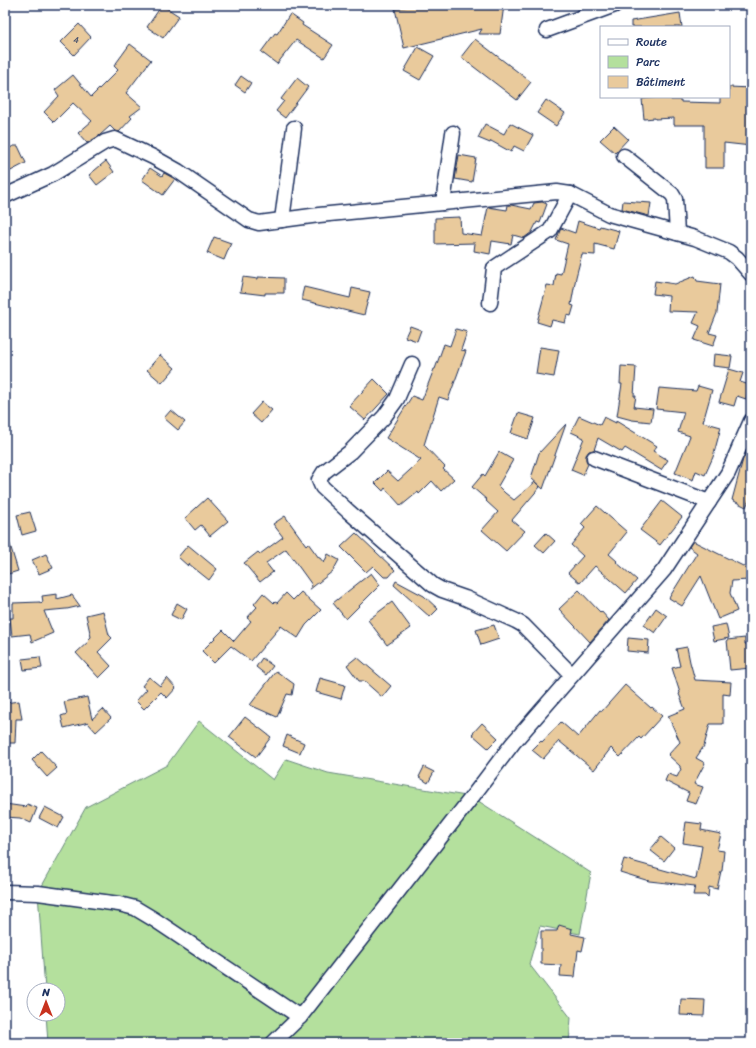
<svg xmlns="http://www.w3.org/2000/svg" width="756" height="1048" viewBox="0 0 756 1048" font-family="Sriracha,sans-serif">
<rect width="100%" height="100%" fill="#fff"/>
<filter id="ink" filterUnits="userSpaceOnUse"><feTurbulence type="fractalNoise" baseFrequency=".025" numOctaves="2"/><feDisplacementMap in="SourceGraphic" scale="8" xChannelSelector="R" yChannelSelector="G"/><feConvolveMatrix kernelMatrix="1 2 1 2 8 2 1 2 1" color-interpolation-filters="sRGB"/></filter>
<g filter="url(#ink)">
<polygon fill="#b4e09d" stroke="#68887e" points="199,721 273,780 286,759 328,773 472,797 591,873 580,934 540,926 529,964 571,1018 569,1043 48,1043 46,1014 58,1014 58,990 45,990 38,893 86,807 167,765"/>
<g fill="#e9ca9c" stroke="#1b2f5e">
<polygon points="162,5 179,16 163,38 147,27"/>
<polygon points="415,5 504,5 500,34 479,34 482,29 404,48 395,9"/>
<polygon points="680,13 682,27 631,27 631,21"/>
<polygon points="290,14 303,23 302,25 333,45 324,58 296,40 277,64 261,52 275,33 277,34"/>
<polygon points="79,24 91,37 74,55 61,42"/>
<polygon points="475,39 531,82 517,100 461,57"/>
<polygon points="130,44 151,60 126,93 142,107 130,116 132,118 119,132 115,131 110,126 99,136 87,143 78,133 92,121 73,103 54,122 44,112 59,96 55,90 73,75 91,97 118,70 114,66"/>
<polygon points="418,47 434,56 420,80 404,71"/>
<polygon points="241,76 251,83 245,92 235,85"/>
<polygon points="297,78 308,87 285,118 276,111 284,101 281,99"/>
<polygon points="729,87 751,88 751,146 724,143 724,168 705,168 705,157 704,157 704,125 674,125 674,118 655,119 655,118 644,119 642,99 660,97 671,97 671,100 681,100 681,102 720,103 720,97 729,97"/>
<polygon points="546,100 565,113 556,126 537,113"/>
<polygon points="510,123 533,135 524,151 514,146 511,152 491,141 490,143 478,138 485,124 504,134"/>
<polygon points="614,126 628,139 615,153 600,140"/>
<polygon points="14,146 18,146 26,163 5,174 5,150"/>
<polygon points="459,155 476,158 472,182 455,179"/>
<polygon points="106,161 114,172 97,185 89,175"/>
<polygon points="150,168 162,176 164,173 175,179 163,195 142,180"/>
<polygon points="623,201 651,203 649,216 622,209"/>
<polygon points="542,202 547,204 540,223 537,222 532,232 524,238 513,235 511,244 492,241 490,254 474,251 475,243 435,244 435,218 460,217 461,233 482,236 488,207 507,210 508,205 511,205 531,209 534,203"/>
<polygon points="578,221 599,228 600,226 619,231 614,249 595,244 595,255 582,254 576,277 571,305 574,306 571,316 567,315 565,323 552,320 550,326 537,322 547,285 554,286 556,273 561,274 568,244 556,240 559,233 561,228 575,233"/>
<polygon points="214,237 231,243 224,260 207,253"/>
<polygon points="695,276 697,281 720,284 717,313 709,333 717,335 713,346 694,340 700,326 693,323 698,312 668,311 669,296 653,294 655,281 675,284"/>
<polygon points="243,277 258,279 258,277 284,278 284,293 265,293 265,295 240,292"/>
<polygon points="304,287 350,298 352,288 370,292 364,315 302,300 302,295"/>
<polygon points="410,326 421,330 417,341 405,337"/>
<polygon points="456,329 467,332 461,350 466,351 448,400 439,397 424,445 445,467 443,469 454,479 441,491 432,481 419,494 418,492 401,506 385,488 383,491 375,483 387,471 398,481 421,460 386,438 412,396 422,400 434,369 435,369 444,344 450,346"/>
<polygon points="540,347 559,350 554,377 536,374"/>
<polygon points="714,354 732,356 730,368 713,366"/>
<polygon points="160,355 175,368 162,383 147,370"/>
<polygon points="621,366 636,367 634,396 636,396 634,407 653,409 651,422 632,420 617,416 622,384 620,384"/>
<polygon points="729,369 743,373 740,382 750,385 746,399 737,396 734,406 719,402"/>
<polygon points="374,379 389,394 365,420 349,406"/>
<polygon points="698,386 712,390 703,422 721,427 713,457 705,475 696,471 693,480 675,473 690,436 678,432 684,412 656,409 659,388 696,391"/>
<polygon points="262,402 272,410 261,423 251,414"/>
<polygon points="171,410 185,422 178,430 164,418"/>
<polygon points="518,413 535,418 528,439 511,433"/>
<polygon points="579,416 600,425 604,417 616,423 616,421 657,446 653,451 668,460 661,470 625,448 622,452 598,438 594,450 589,451 586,455 586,460 588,464 583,475 571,470 584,438 571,432"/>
<polygon points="566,424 543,489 531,478 539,453"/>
<polygon points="750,444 751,444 751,496 746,507 732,500 743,459"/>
<polygon points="499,452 513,460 498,486 505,493 514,500 535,482 540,487 512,520 525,531 506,551 482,530 498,512 486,501 487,500 472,487 483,474 485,476"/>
<polygon points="207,498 228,521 210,536 201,525 195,530 185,518"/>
<polygon points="662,501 682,517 660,545 640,530"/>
<polygon points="597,506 627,532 609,554 617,561 616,562 637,580 626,593 595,566 580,583 568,573 583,556 571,545 585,528 581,524"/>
<polygon points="30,512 36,531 22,535 17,515"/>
<polygon points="285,516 306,545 308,543 319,558 320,558 324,563 328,554 339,560 333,571 309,590 312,585 286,549 266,563 273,572 260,582 244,563 258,552 260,554 283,537 273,524"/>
<polygon points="356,533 395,570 389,577 384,577 373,566 366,572 341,547"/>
<polygon points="546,533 555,541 544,553 535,545"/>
<polygon points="5,538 8,538 18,571 5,575"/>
<polygon points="693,541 749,569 749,580 732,581 730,593 737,611 718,619 701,576 682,606 669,598 697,553 689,547"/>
<polygon points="188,545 217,569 209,580 189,564 188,566 178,557"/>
<polygon points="46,554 53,568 39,574 32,560"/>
<polygon points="371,573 380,585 346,619 333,603"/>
<polygon points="396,581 424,596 438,609 430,617 394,585"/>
<polygon points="579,590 600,612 601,611 609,620 590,642 559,609"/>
<polygon points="301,592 321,610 306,625 298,638 281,626 251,661 231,646 214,663 202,651 223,630 234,641 251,621 247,618 257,607 254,604 263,593 274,603 275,602 277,603 286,593 293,600"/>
<polygon points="57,594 57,599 72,595 80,606 67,609 66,609 44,611 53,633 32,642 30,634 12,636 10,618 13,618 13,603 40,602 40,603 43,602 42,596"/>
<polygon points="392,602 411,628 387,645 368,620"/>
<polygon points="177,603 187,609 181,620 171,615"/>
<polygon points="656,608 667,616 655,633 644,625"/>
<polygon points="103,611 109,635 112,638 98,652 111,666 99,678 76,653 89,641 88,640 91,637 86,615"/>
<polygon points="726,624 729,638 714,641 711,627"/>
<polygon points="494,625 499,639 481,645 476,630"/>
<polygon points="628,638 649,640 648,653 627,651"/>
<polygon points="745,638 745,644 751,644 751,668 730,670 727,640"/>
<polygon points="687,647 690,662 695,680 731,682 730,695 723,694 723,724 710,724 704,746 696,758 705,763 694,784 703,787 696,804 686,801 689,793 665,781 668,774 677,777 681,769 680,768 680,766 668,755 680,742 668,716 685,709 679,694 680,693 672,668 680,666 676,649"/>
<polygon points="40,657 42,668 24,670 22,659"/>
<polygon points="357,657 391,686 382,697 364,681 359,681 347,665"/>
<polygon points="262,658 273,666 266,675 256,667"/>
<polygon points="276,671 294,684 292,695 287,694 277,717 250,705"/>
<polygon points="149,677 160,686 167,678 176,688 167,698 161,692 144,709 136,701 147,689 142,686"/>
<polygon points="320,678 345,685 341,699 316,692"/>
<polygon points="625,685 651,708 652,707 662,716 641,739 639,737 620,757 611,748 594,770 559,741 543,759 532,750 541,741 542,742 561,722 578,737 600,710 602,711"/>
<polygon points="87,697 92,719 103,709 111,718 96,732 88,723 89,722 64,728 61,716 67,714 64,702"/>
<polygon points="19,701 22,719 16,719 15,743 5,743 5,703"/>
<polygon points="245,717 271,737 256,757 229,737"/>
<polygon points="482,723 498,738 488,748 472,734"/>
<polygon points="287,735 304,743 300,753 283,746"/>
<polygon points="41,751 57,768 47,777 32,760"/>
<polygon points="424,767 434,772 428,783 419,777"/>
<polygon points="5,804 26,807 27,804 37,808 31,823 20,818 5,817"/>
<polygon points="45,807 64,817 58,828 39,818"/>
<polygon points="686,822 702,824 701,830 721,834 717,850 724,851 722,871 721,871 717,889 709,887 708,898 705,895 693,895 695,886 649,881 620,872 624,859 696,879 702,846 683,843"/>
<polygon points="661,837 674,848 664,861 650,850"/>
<polygon points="559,925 572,929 571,934 585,937 582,951 578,950 575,977 560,976 561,965 541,964 541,931 557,931"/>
<polygon points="681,999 705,1000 704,1016 680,1015"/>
</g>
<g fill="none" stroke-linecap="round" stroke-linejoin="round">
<defs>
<g id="minor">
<polyline points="547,30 615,5"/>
<polyline points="624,156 672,194 675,199 677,233"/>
<polyline points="5,196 53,174 105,142 115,139 153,157 178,171 249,220 259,223 319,215 557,192 570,194 609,214 695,238 729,252 737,258 751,274"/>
<polyline points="443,203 453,133"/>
<polyline points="282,220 294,128"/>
<polyline points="490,303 494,268 550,231 570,194"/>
<polyline points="412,364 397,399 384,417 350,452 324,472 319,480 322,487 348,511 433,585 442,590 465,598 516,621 523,625 572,675"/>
<polyline points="594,458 709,502"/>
<polyline points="5,892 38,893 119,904 135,908 155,920 300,1017"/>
<polyline points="273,1043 300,1017 472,797 513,743 664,570 728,473 751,421"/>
</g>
</defs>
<use href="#minor" stroke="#1b2f5e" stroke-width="17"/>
<use href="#minor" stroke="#fff" stroke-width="14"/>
</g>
</g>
<g text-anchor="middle" stroke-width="3" stroke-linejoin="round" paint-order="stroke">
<g font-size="9" fill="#4e566e">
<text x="76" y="43">4</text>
</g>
</g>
<rect width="756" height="1048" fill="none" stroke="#fff" stroke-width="20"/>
<rect x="10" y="10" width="736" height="1028" fill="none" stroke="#1b2f5e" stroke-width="1.5" filter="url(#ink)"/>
<rect x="600" y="26" width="130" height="72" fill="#ffffff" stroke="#a4acbf"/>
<rect x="608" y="39" width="20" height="6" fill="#ffffff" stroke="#a4acbf"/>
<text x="636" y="46" font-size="12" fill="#1b2f5e">Route</text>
<rect x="608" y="56" width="20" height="12" fill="#b4e09d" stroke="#a4acbf"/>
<text x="636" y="66" font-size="12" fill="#1b2f5e">Parc</text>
<rect x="608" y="76" width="20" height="12" fill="#e9ca9c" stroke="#a4acbf"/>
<text x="636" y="86" font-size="12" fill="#1b2f5e">Bâtiment</text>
<g transform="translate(46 1002)"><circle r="19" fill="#ffffff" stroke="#a4acbf"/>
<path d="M0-3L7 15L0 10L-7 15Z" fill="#c8321e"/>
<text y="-6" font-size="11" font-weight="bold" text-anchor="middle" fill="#1b2f5e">N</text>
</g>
</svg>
